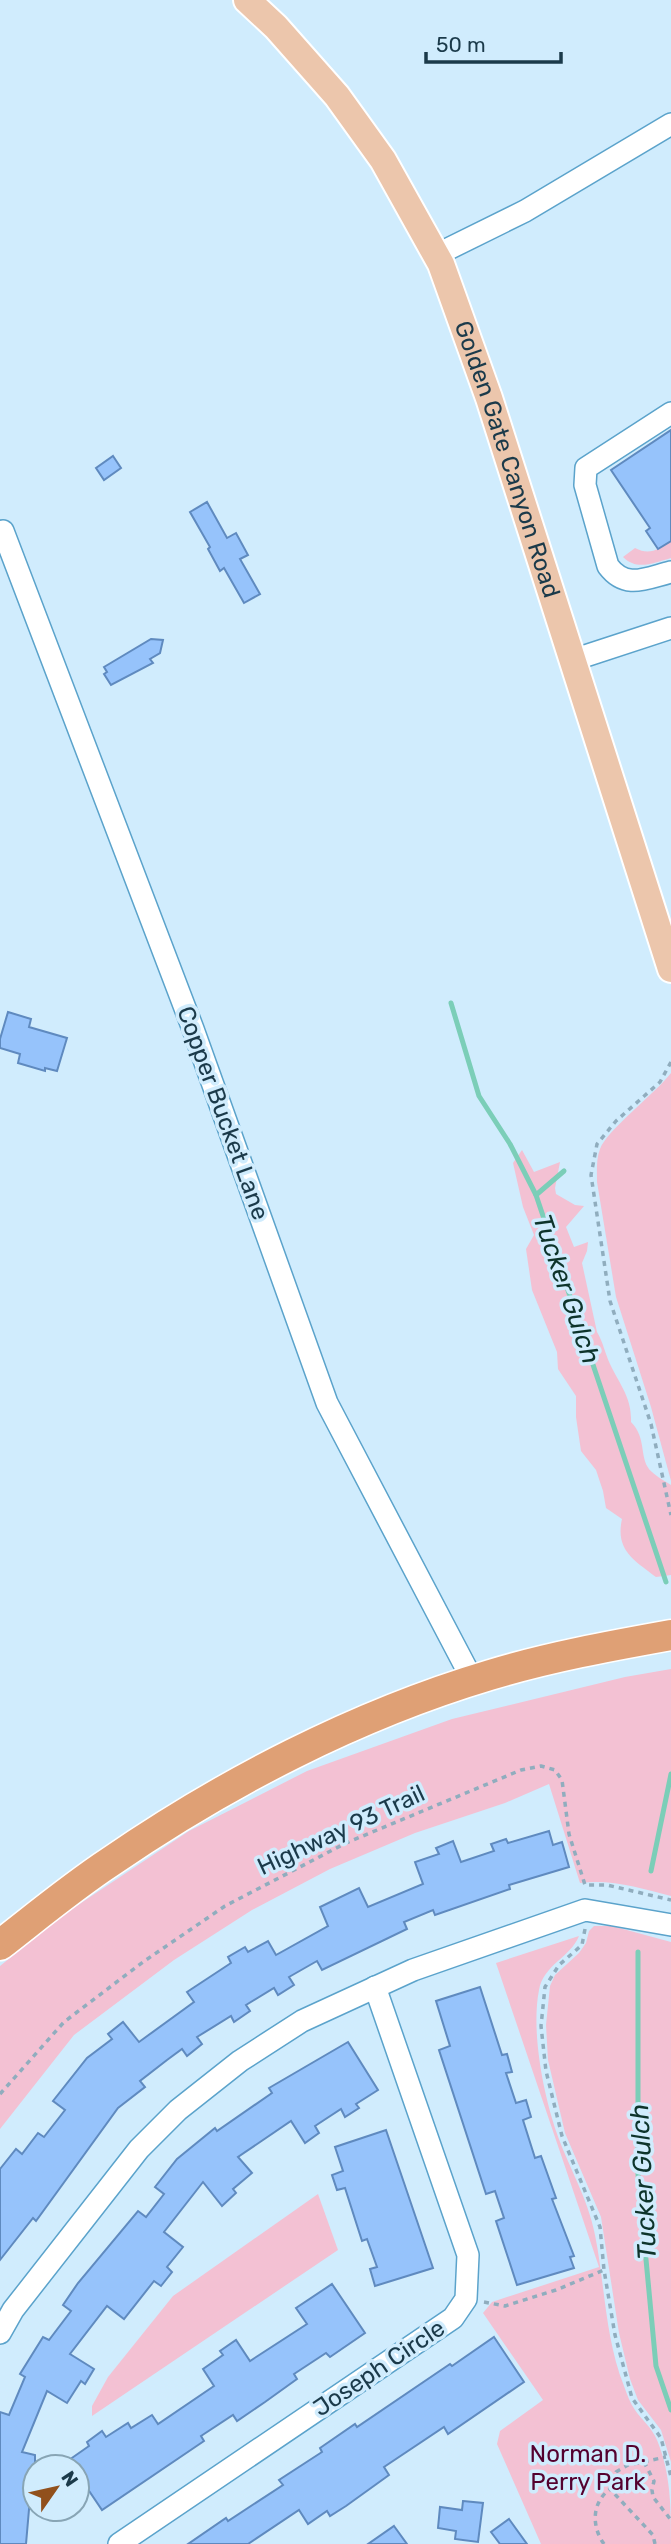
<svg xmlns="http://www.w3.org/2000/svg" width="671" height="2544" viewBox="0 0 671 2544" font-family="Rubik,sans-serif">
<rect width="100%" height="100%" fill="#d0ecfd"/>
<g fill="#f3c1d3">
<path d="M 671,541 L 671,558 C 653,563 637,571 623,557 L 635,548 C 650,556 658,549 671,541 Z"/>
<path d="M 671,1073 L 671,1481 L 651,1407 L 616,1297 L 597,1182 C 597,1172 596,1159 600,1149 C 607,1130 655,1094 671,1073 Z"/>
<path d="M 522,1150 L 534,1172 L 560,1162 L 555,1188 L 556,1194 L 575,1205 L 584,1206 L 566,1227 L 574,1247 L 588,1242 L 587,1251 L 582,1263 L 597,1332 C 603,1342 605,1353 610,1364 C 620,1385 632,1398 631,1422 C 648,1439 638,1460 652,1472 C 657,1477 665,1481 671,1485 L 671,1575 L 656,1577 C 634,1560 615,1550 622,1519 L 606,1508 L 603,1491 L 596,1470 L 581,1451 L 576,1417 L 576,1396 L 558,1369 L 557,1352 L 532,1290 L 526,1249 L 534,1235 L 523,1207 L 513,1163 Z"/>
<path d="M 671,1669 L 671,1896 C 640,1888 612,1879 580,1883 L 549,1784 L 505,1803 L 415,1833 L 330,1869 L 252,1910 L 174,1960 L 74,2035 L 0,2129 L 0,1966 L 63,1915 L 189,1831 L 307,1771 L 452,1719 L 625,1677 Z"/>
<polygon points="594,1926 612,1926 671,1942 671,2462 661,2430 638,2400 630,2379 619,2333 601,2217 565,2133 548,2060 546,2025 550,1986 555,1975 579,1953 586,1943 589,1931"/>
<path d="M 579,1936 C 570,1958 544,1964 539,1990 C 531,2031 543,2092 556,2131 C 568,2166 588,2198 595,2235 C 605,2285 605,2338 624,2386 C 627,2394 630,2403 635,2410 C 642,2420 652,2428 657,2440 C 671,2474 671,2508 671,2544 L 541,2544 L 497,2444 L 500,2431 L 543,2400 L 483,2313 L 492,2302 L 599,2267 L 496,1963 Z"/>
<polygon points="318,2194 338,2250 92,2416 92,2406 108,2377 173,2296"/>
</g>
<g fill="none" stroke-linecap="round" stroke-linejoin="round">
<g stroke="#7bceb8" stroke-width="5">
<polyline points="451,1003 479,1096 510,1144 536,1195 666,1582"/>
<polyline points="536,1195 564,1171"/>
<polyline points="651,1871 671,1774"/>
<polyline points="638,1952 638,2174 656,2366 671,2410"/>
</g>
</g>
<g fill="#96c3fb" stroke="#5f8abf" stroke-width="2">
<polygon points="671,430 671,541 658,549 646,531 650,528 611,470"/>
<polygon points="113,456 121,468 104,480 96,468"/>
<polygon points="207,502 227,538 236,533 248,555 240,559 260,594 244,603 224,568 220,571 208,549 210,547 190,512"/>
<polygon points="151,639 163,640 160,653 150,659 153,663 111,685 104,674 107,672 104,667"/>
<polygon points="8,1012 31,1019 29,1027 67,1038 57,1071 45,1068 45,1071 18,1063 20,1054 0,1048 0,1039"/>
<polygon points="549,1831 553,1845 562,1842 569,1867 509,1885 510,1889 435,1915 433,1910 404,1922 407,1929 322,1970 317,1961 289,1977 294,1985 278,1995 274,1988 246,2005 250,2011 234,2022 231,2016 197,2037 202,2044 187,2056 182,2049 167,2060 140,2081 145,2087 118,2108 36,2221 33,2218 0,2260 0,2169 16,2149 22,2154 38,2133 44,2137 65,2110 53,2101 87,2058 112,2039 108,2034 123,2022 139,2042 194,2002 187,1992 231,1963 228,1957 245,1947 248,1952 268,1941 276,1955 328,1926 320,1907 359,1888 368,1907 423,1884 415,1862 439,1854 436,1848 453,1841 461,1862 494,1851 491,1844 506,1839 508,1843"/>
<polygon points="480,1987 502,2055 507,2054 512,2072 506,2073 516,2103 526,2100 531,2117 523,2120 535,2158 541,2156 556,2198 552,2199 574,2256 570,2257 574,2268 517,2285 496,2221 504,2218 495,2191 486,2194 439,2050 450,2046 436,2001"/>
<polygon points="348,2042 378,2090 356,2104 359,2108 345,2117 341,2109 315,2126 319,2133 305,2143 291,2121 238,2157 252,2173 233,2189 236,2193 222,2206 203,2182 164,2232 183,2247 167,2267 172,2272 161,2286 154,2281 124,2319 107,2306 70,2354 94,2369 85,2384 81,2381 67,2403 47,2391 22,2452 35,2455 35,2499 30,2498 26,2544 0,2544 0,2412 9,2415 25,2377 20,2374 43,2337 49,2340 71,2311 63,2305 78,2283 138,2211 146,2217 164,2194 155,2187 177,2159 215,2128 217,2131 272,2093 269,2088"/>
<polygon points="386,2130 433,2268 375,2286 370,2269 377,2267 367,2239 362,2241 345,2188 337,2190 332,2175 343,2171 335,2147"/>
<polygon points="332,2284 365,2333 330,2357 326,2353 294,2374 297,2379 265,2402 237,2421 233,2415 201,2436 204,2441 102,2510 77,2473 77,2467 73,2467 69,2460 89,2446 87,2442 102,2431 106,2437 128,2423 131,2428 152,2415 158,2424 214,2386 203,2369 223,2355 220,2351 236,2340 250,2361 307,2324 296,2308"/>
<polygon points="494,2337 524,2382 448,2434 444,2427 384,2467 389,2475 346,2506 330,2516 327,2511 308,2524 299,2510 248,2544 188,2544 226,2518 228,2521 283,2485 279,2480 322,2452 320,2448 355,2424 357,2427 450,2364 452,2366"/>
<polygon points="463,2501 483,2503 478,2542 455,2539 456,2531 438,2528 440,2507 462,2510"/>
<polygon points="509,2519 527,2544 500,2544 491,2532"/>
<polygon points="394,2526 407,2544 368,2544"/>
</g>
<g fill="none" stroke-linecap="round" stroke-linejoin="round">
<defs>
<g id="minor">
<polyline points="436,255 525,211 671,124"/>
<path d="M 671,413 L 586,468 L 585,485 L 608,566 C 626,590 646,578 671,572"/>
<polyline points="3,531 193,1029 327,1403 473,1681"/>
<polyline points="573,660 671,628"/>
<polyline points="0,2333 13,2310 139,2149 178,2110 240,2061 302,2021 413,1970 585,1910 671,1925"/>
<polyline points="119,2544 453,2318 466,2299 468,2255 375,1987"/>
</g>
<g id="major">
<path id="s1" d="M 247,0 L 276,27 L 337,96 L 383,160 L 441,264 L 489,398 L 671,969"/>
</g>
<path id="highway" d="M 0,1945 C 36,1917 72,1887 110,1862 C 225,1783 356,1715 490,1675 C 549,1657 610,1646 671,1635"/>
</defs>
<use href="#minor" stroke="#5ba3cb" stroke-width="24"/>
<use href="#major" stroke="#fff" stroke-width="30"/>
<use href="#highway" stroke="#fff" stroke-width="33"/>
<g stroke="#90adbe" stroke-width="3.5" stroke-dasharray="5 5" stroke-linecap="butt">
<polyline points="671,1062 660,1082 616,1121 597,1144 591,1175 610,1301 651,1424 671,1515"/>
<polyline points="585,1929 582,1945 559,1965 545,1987 541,2026 546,2071 562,2136 600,2227 604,2270 615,2335 632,2398 661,2438 671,2477"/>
<polyline points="0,2094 64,2022 143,1962 225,1906 346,1843 521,1770 541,1766 555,1770 562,1780 569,1834 585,1885 607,1885 671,1900"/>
<polyline points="484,2302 505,2306 556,2290 604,2270"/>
<polyline points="644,2462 654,2481 652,2490 653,2497 671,2520"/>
<path d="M 604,2544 C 591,2526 592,2502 610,2489"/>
<polyline points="655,2544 653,2535 610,2489 616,2472 628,2465 666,2457"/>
</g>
<use href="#minor" stroke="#fff" stroke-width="21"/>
<use href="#major" stroke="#ecc6ac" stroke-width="26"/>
<use href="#highway" stroke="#dfa075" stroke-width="30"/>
</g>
<g text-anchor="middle" stroke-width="7" stroke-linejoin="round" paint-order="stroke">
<g font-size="24" fill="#1b3a4a" stroke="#d0ecfd">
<text dy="8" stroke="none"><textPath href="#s1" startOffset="536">Golden Gate Canyon Road</textPath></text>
<text transform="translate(223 1113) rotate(70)" y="8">Copper Bucket Lane</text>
<text transform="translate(341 1830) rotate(-25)" y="8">Highway 93 Trail</text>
<text transform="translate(379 2368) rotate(-34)" y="8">Joseph Circle</text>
</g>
<g font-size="24" fill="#54012f" stroke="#d0ecfd">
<text x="588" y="2462">Norman D.<tspan x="588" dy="28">Perry Park</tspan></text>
</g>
<g font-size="26" font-style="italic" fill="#0d342b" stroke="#d0ecfd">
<text transform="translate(567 1289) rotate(71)" y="9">Tucker Gulch</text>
<text transform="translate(643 2182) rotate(-93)" y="9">Tucker Gulch</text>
</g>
</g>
<g transform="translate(56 2488) rotate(56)"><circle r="33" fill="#d0ecfd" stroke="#88a5b5" stroke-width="2"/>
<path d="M0-5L12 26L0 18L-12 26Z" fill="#91501c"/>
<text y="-10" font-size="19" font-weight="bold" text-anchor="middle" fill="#1b3a4a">N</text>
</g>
<path d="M426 52v10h135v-10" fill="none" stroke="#1b3a4a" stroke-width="3.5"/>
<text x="436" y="52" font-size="21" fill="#1b3a4a" stroke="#d0ecfd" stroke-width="5" paint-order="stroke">50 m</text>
</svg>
